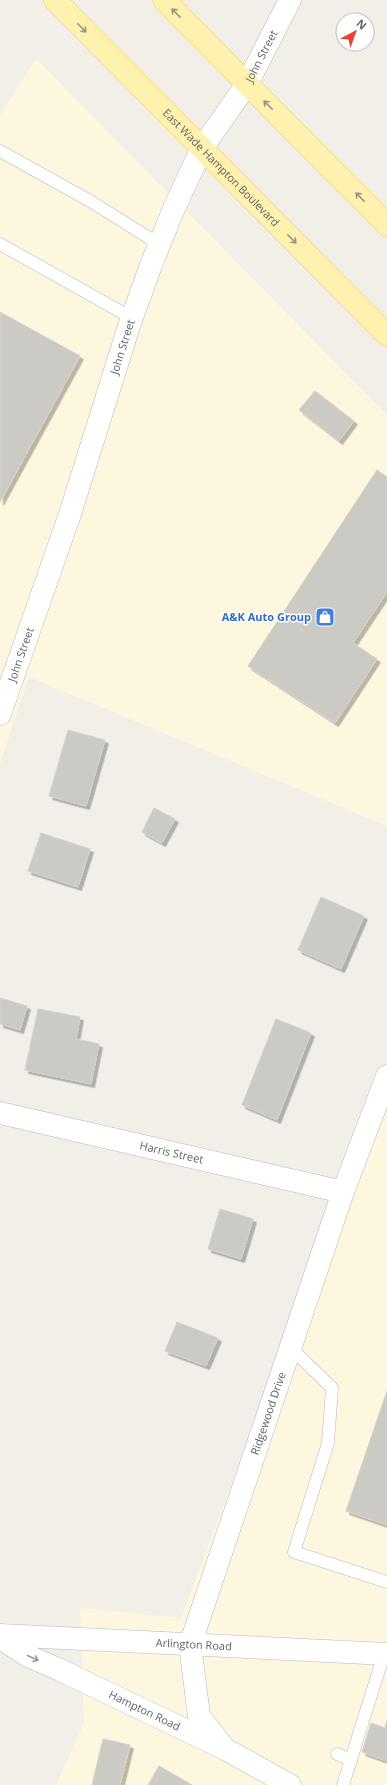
<svg xmlns="http://www.w3.org/2000/svg" width="387" height="1785" viewBox="0 0 387 1785" font-family="'Open Sans',sans-serif">
<defs>
<filter id="shadow"><feDropShadow dx="3.5" dy="3.5" stdDeviation="0" flood-color="#0004"/></filter>
</defs>
<rect width="100%" height="100%" fill="#f1efe8"/>
<g fill="#fef7e0">
<polygon points="36,59 387,415 387,826 29,677 0,764 0,115"/>
<polygon points="387,1071 387,1785 56,1785 84,1723 80,1608 181,1618"/>
</g>
<g fill="#cccac5" stroke="#d6d1c6" filter="url(#shadow)">
<polygon points="0,312 80,356 0,502"/>
<polygon points="315,391 354,421 339,441 299,410"/>
<polygon points="377,470 387,477 387,592 353,643 377,659 335,723 248,666"/>
<polygon points="68,730 105,740 86,806 49,796"/>
<polygon points="154,808 175,819 162,843 142,832"/>
<polygon points="41,833 90,849 78,887 28,871"/>
<polygon points="321,897 364,916 341,969 298,950"/>
<polygon points="0,998 27,1006 20,1030 0,1024"/>
<polygon points="38,1009 80,1017 76,1039 99,1044 91,1084 25,1070"/>
<polygon points="276,1019 311,1033 277,1120 242,1105"/>
<polygon points="220,1209 253,1219 241,1259 208,1249"/>
<polygon points="177,1322 218,1338 206,1366 165,1351"/>
<polygon points="387,1391 387,1525 346,1511"/>
<polygon points="387,1720 387,1761 362,1752 371,1723 385,1728"/>
<polygon points="103,1739 130,1745 120,1785 92,1785"/>
<polygon points="159,1766 192,1785 148,1785"/>
</g>
<g fill="none" stroke-linecap="round" stroke-linejoin="round">
<defs>
<g id="service">
<polyline points="0,151 90,201 159,244"/>
<polyline points="0,244 132,318"/>
<polyline points="290,1347 332,1388 328,1443 294,1552 387,1582"/>
<polyline points="337,1754 351,1760"/>
<polyline points="343,1785 384,1654"/>
</g>
<g id="minor">
<path id="s1" d="M 0,714 L 70,514 L 129,326 L 151,265 L 175,206 L 202,148 L 247,84 L 290,0"/>
<path id="s2" d="M 0,1113 L 343,1192"/>
<path id="s3" d="M 0,1638 L 28,1656 L 60,1670 L 225,1749 L 290,1785"/>
<path id="s4" d="M 225,1749 L 199,1716 L 190,1645 L 343,1192 L 387,1076"/>
</g>
<g id="secondary">
<path id="s5" d="M 0,1635 L 387,1654"/>
</g>
<g id="primary">
<path id="s6" d="M 55,0 L 387,335"/>
<polyline points="164,0 387,225"/>
</g>
</defs>
<use href="#service" stroke="#b5b8bc" stroke-width="13"/>
<use href="#minor" stroke="#b5b8bc" stroke-width="23"/>
<use href="#secondary" stroke="#b6babf" stroke-width="23"/>
<use href="#primary" stroke="#f2c960" stroke-width="23"/>
<use href="#service" stroke="#fff" stroke-width="12"/>
<use href="#minor" stroke="#fff" stroke-width="22"/>
<use href="#secondary" stroke="#fff" stroke-width="22"/>
<use href="#primary" stroke="#fff2af" stroke-width="22"/>
</g>
<defs><path id="oneway-shaft" d="M-6 0H5M1.5-3L5.5 0L1.5 3" fill="none" stroke-width="1.6" stroke-linecap="round" stroke-linejoin="round"/></defs>
<g stroke="#979581">
<use href="#oneway-shaft" transform="translate(176 13) rotate(-135)"/>
<use href="#oneway-shaft" transform="translate(82 28) rotate(45)"/>
<use href="#oneway-shaft" transform="translate(268 105) rotate(-135)"/>
<use href="#oneway-shaft" transform="translate(360 197) rotate(-135)"/>
<use href="#oneway-shaft" transform="translate(292 239) rotate(45)"/>
</g>
<use stroke="#979a9d" href="#oneway-shaft" transform="translate(33 1658) rotate(24)"/>
<defs>
<symbol id="shop-square" viewBox="-11 -11 22 22"><rect x="-9" y="-9" width="18" height="18" rx="4" fill="#3f7fe0" stroke="#fff"/><path d="M-5-2.5h2.3a2.7 3.5 0 0 1 5.4 0H5L5.5 6h-11ZM-1.5-2.5h3a1.5 2.3 0 0 0-3 0Z" fill="#fff"/></symbol>
</defs>
<g fill-rule="evenodd">
<use href="#shop-square" x="314" y="606" width="22" height="22"/>
</g>
<g text-anchor="middle" stroke-width="3" stroke-linejoin="round" paint-order="stroke">
<g font-size="11" fill="#5f6368" stroke="#fff">
<text dy="4" stroke="none"><textPath href="#s1" startOffset="711">John Street</textPath></text>
<text dy="4" stroke="none"><textPath href="#s6" startOffset="236">East Wade Hampton Boulevard</textPath></text>
<text dy="4" stroke="none"><textPath href="#s1" startOffset="387">John Street</textPath></text>
<text dy="4" stroke="none"><textPath href="#s1" startOffset="63">John Street</textPath></text>
<text dy="4" stroke="none"><textPath href="#s2" startOffset="176">Harris Street</textPath></text>
<text dy="4" stroke="none"><textPath href="#s4" startOffset="358">Ridgewood Drive</textPath></text>
<text dy="4" stroke="none"><textPath href="#s5" startOffset="194">Arlington Road</textPath></text>
<text dy="4" stroke="none"><textPath href="#s3" startOffset="162">Hampton Road</textPath></text>
</g>
<g font-size="11" font-weight="bold" fill="#366cbe" stroke="#fff" text-anchor="end">
<text x="311" y="621">A&amp;K Auto Group</text>
</g>
</g>
<g transform="translate(355 32) rotate(41)"><circle r="19" fill="#ffffff" stroke="#bfc1c3"/>
<path d="M0-3L7 15L0 10L-7 15Z" fill="#ea4335"/>
<text y="-6" font-size="11" font-weight="bold" text-anchor="middle" fill="#5f6368">N</text>
</g>
</svg>
